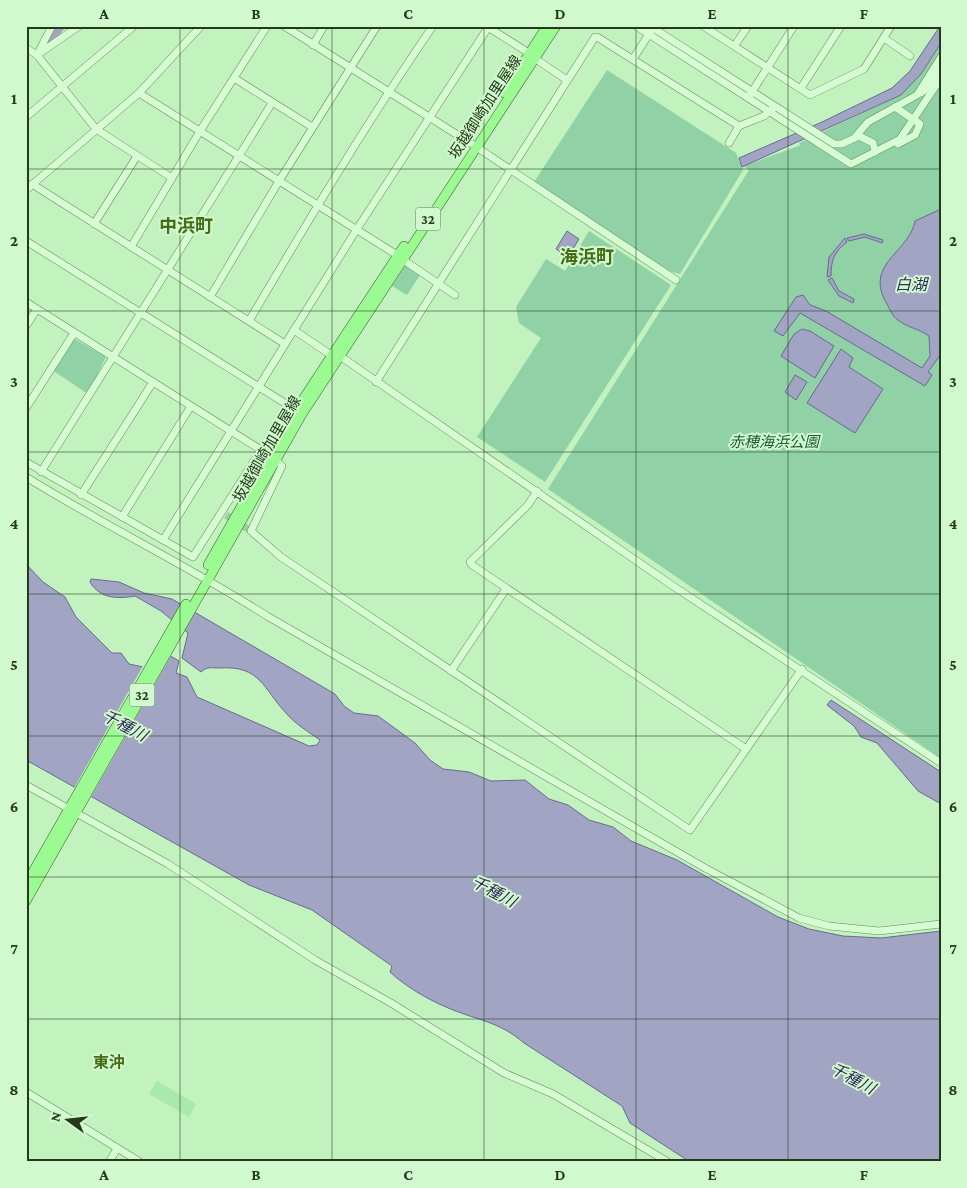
<svg xmlns="http://www.w3.org/2000/svg" width="967" height="1188" viewBox="0 0 967 1188" font-family="'Crimson Pro','Noto Sans JP',serif">
<rect width="100%" height="100%" fill="#c2f2be"/>
<polygon fill="#aae9ae" points="157,1081 196,1104 189,1117 149,1094"/>
<g fill="#91d1a6">
<polygon points="941,43 941,758 548,489 749,170 744,166 801,145 799,143 901,95 921,74"/>
<polygon points="607,70 736,153 743,170 680,274 664,270 534,182"/>
<polygon points="589,231 671,285 545,482 477,437 541,338 519,323 516,307 546,259 565,271"/>
<polygon points="406,265 420,275 407,295 392,286"/>
<polygon points="73,338 106,357 89,391 85,392 55,372 55,369"/>
</g>
<g fill="#a2a4c3" stroke="#686a92">
<polygon points="940,26 941,43 921,74 901,95 742,167 739,158 822,122 892,88 910,71"/>
<path d="M 941,209 L 941,354 L 928,372 L 932,375 L 925,386 L 800,313 L 783,336 L 774,331 L 796,297 L 803,295 L 810,305 L 826,311 L 922,368 L 930,356 L 929,336 C 920,329 908,328 898,320 C 893,317 890,310 887,304 C 863,264 909,253 915,221 Z"/>
<polygon points="567,231 579,239 568,257 556,249"/>
<polygon points="864,234 883,240 882,243 865,237 849,241 847,238"/>
<path d="M 845,238 L 847,242 C 834,252 831,260 831,276 L 827,277 L 829,257 Z"/>
<polygon points="832,278 839,291 854,299 853,303 839,296 828,280"/>
<polygon points="802,329 810,331 834,346 815,378 781,356 794,334"/>
<polygon points="841,349 853,358 849,367 883,389 855,433 807,403"/>
<polygon points="795,375 807,382 796,400 785,392"/>
<path d="M 26,564 L 43,582 L 65,597 L 76,617 L 112,653 L 121,653 L 129,664 L 143,667 L 167,654 L 179,661 L 176,673 L 187,677 L 197,697 L 309,746 L 317,745 L 320,740 C 309,732 295,724 286,713 C 263,689 261,665 219,668 C 211,668 208,666 201,672 L 182,658 L 188,633 L 161,611 L 135,596 C 118,599 100,599 90,582 L 91,579 L 119,582 L 144,593 L 172,599 L 335,694 L 344,706 L 354,713 L 378,716 L 415,743 L 430,760 L 443,769 L 469,772 L 491,781 L 525,780 L 549,799 L 568,805 L 589,820 L 613,827 L 631,841 L 677,860 L 778,917 L 809,929 L 843,936 L 881,938 L 941,931 L 941,1162 L 690,1162 L 630,1123 L 622,1106 L 524,1043 C 499,1021 475,1020 446,1007 C 427,999 405,986 390,972 L 392,966 L 312,910 L 249,885 L 26,760 Z"/>
<polygon points="831,700 941,772 941,804 918,791 877,743 861,737 854,726 827,705"/>
</g>
<polygon fill="#c2f2be" points="166,651 172,654 90,799 73,790 144,664"/>
<g fill="none" stroke-linecap="round" stroke-linejoin="round">
<polyline stroke="#a2a4c3" stroke-width="10" points="51,38 60,26"/>
<polyline stroke="#a2cd9d" stroke-width="7" stroke-dasharray="7 3.5" stroke-linecap="butt" points="226,515 251,531"/>
<defs>
<g id="minor">
<polyline points="79,26 37,55 96,129 172,178"/>
<polyline points="284,26 472,144 676,280"/>
<polyline points="486,26 529,53"/>
<polyline points="636,26 851,164 900,139 941,78"/>
<polyline points="650,26 834,144 842,144 859,136 873,143 875,152"/>
<polyline points="703,26 810,95 864,69 891,26"/>
<polyline points="884,38 910,56"/>
<polyline points="313,45 324,26"/>
<polyline points="735,45 748,26"/>
<polyline points="26,48 37,55 52,26"/>
<polyline points="534,58 567,80"/>
<polyline points="633,59 651,31"/>
<polyline points="234,78 312,127"/>
<polyline points="801,88 841,26"/>
<polyline points="139,93 397,255"/>
<path d="M 921,93 C 931,87 939,72 940,61"/>
<polyline points="750,95 794,26"/>
<polyline points="895,107 920,124 915,135 898,144"/>
<polyline points="26,117 134,26"/>
<polyline points="856,136 868,122 917,95 941,57"/>
<polyline points="729,143 739,126"/>
<polyline points="32,184 285,344"/>
<polyline points="26,190 139,93 201,26"/>
<polyline points="94,224 137,156"/>
<polyline points="26,241 299,412"/>
<polyline points="131,247 200,131 267,26"/>
<polyline points="402,259 455,295"/>
<polyline points="210,297 279,181 377,26"/>
<polyline points="26,302 261,450 193,557 26,462"/>
<path d="M 249,321 C 308,221 367,122 433,26"/>
<polyline points="26,326 37,309"/>
<polyline points="294,330 331,355 340,356 670,584 941,763"/>
<polyline points="376,382 595,37 597,37 739,126 764,116 775,107"/>
<polyline points="26,408 74,333"/>
<polyline points="276,460 282,466 251,531 281,557 690,830 802,669"/>
<polyline points="41,472 272,103"/>
<path d="M 26,477 C 105,526 189,566 267,616 L 705,868 L 799,918 L 829,926 L 879,931 L 941,924"/>
<polyline points="537,491 528,505 470,562 472,565 746,749"/>
<polyline points="81,495 153,382"/>
<polyline points="122,517 191,406"/>
<polyline points="163,540 357,229 489,26"/>
<polyline points="451,671 506,589"/>
<polyline points="26,785 168,864 315,960 391,1003 504,1073 553,1094 668,1162"/>
<polyline points="26,1092 140,1162"/>
<polyline points="109,1162 117,1149"/>
</g>
<g id="major">
<polyline points="504,93 547,26"/>
<polyline points="208,565 296,410 404,246"/>
<polyline points="26,884 186,604"/>
<polyline points="26,901 302,414 556,26"/>
</g>
</defs>
<use href="#minor" stroke="#638c55" stroke-width="8"/>
<use href="#major" stroke="#39592a" stroke-width="10"/>
<use href="#minor" stroke="#d5fcd2" stroke-width="7"/>
<use href="#major" stroke="#9bfa91" stroke-width="9"/>
</g>
<path fill="none" stroke="#243a1b" stroke-width="1" stroke-opacity="0.55" d="M 180,26 L 180,1162M 332,26 L 332,1162M 484,26 L 484,1162M 636,26 L 636,1162M 788,26 L 788,1162M 26,169 L 941,169M 26,311 L 941,311M 26,452 L 941,452M 26,594 L 941,594M 26,736 L 941,736M 26,877 L 941,877M 26,1019 L 941,1019"/>
<g text-anchor="middle" stroke-width="4" stroke-linejoin="round" paint-order="stroke">
<g fill="#d1f9ce" stroke="#587351" stroke-width="1">
<rect x="415.5" y="207.5" width="25" height="23" rx="4"/>
<rect x="129.5" y="683.5" width="25" height="23" rx="4"/>
</g>
<g font-size="14" font-weight="bold" fill="#243a1b">
<text x="428" y="224">32</text>
<text x="142" y="700">32</text>
</g>
<g font-size="15" fill="#243a1b" stroke="#d1f9ce">
<text transform="translate(485 107) rotate(-57)" y="5">坂越御崎加里屋線</text>
<text transform="translate(267 449) rotate(-60)" y="5">坂越御崎加里屋線</text>
</g>
<g font-size="15" font-style="italic" fill="#1f593a" stroke="#d1f9ce">
<text x="774" y="447">赤穂海浜公園</text>
</g>
<g font-size="16" font-style="italic" fill="#30295b" stroke="#d1f9ce">
<text x="911" y="290">白湖</text>
<text transform="translate(125 725) rotate(28)" y="6">千種川</text>
<text transform="translate(494 891) rotate(28)" y="6">千種川</text>
<text transform="translate(853 1078) rotate(28)" y="6">千種川</text>
</g>
<g font-size="16" font-weight="bold" fill="#476b16" stroke="#d1f9ce">
<text x="109" y="1068">東沖</text>
</g>
<g font-size="18" font-weight="bold" fill="#476b16" stroke="#d1f9ce">
<text x="186" y="232">中浜町</text>
<text x="587" y="263">海浜町</text>
</g>
</g>
<rect width="967" height="1188" fill="none" stroke="#d1f9ce" stroke-width="55"/>
<g transform="translate(68 1120) rotate(285)" stroke="#d1f9ce" stroke-width="4" paint-order="stroke">
<path d="M0-4L9 19L0 12L-9 19Z" fill="#243a1b"/>
<text y="-8" font-size="14" font-weight="bold" text-anchor="middle" fill="#243a1b">N</text>
</g>
<rect x="28" y="28" width="912" height="1132" fill="none" stroke="#243a1b" stroke-width="2"/>
<g font-size="16" text-anchor="middle" font-weight="bold" fill="#243a1b">
<text x="104" y="19">A</text>
<text x="256" y="19">B</text>
<text x="408" y="19">C</text>
<text x="560" y="19">D</text>
<text x="712" y="19">E</text>
<text x="864" y="19">F</text>
<text x="14" y="104">1</text>
<text x="953" y="104">1</text>
<text x="14" y="246">2</text>
<text x="953" y="246">2</text>
<text x="14" y="387">3</text>
<text x="953" y="387">3</text>
<text x="14" y="529">4</text>
<text x="953" y="529">4</text>
<text x="14" y="670">5</text>
<text x="953" y="670">5</text>
<text x="14" y="812">6</text>
<text x="953" y="812">6</text>
<text x="14" y="954">7</text>
<text x="953" y="954">7</text>
<text x="14" y="1095">8</text>
<text x="953" y="1095">8</text>
<text x="104" y="1180">A</text>
<text x="256" y="1180">B</text>
<text x="408" y="1180">C</text>
<text x="560" y="1180">D</text>
<text x="712" y="1180">E</text>
<text x="864" y="1180">F</text>
</g>
</svg>
